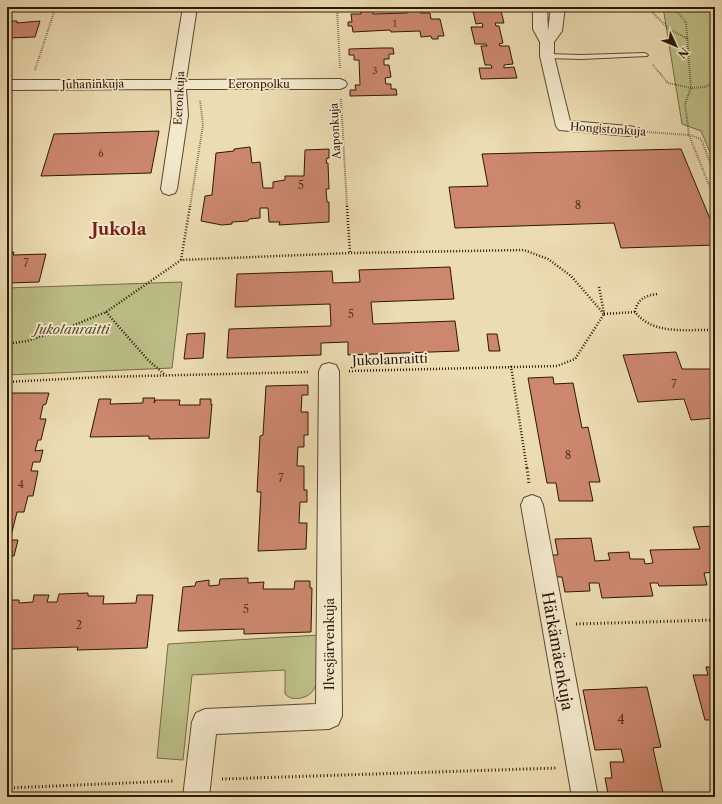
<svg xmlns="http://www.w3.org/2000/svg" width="722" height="804" viewBox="0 0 722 804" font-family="'Libre Caslon Text',serif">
<rect width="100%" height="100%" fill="#ecdcb1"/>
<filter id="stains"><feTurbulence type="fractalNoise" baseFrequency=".005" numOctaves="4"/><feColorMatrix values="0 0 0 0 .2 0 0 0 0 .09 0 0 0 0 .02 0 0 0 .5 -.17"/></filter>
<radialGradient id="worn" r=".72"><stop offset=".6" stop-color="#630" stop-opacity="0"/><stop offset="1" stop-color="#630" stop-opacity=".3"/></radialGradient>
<g fill="#bdbf88" stroke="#756c46">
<polygon points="663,7 715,7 715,164 701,131 682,124"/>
<polygon points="182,282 172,368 7,375 7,288"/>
<path d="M 319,635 C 319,654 325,694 301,698 C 294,699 290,699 285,694 L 285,670 L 192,675 L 183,760 L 157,758 L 168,644 Z"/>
</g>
<g fill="#cc876d" stroke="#2d1804">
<polygon points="421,10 421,13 430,13 431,19 440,19 444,36 438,36 438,39 432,39 431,36 421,37 420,31 391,32 390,30 353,32 352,26 348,26 348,22 352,22 351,14 361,14 361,11 373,11 373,14 407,13 407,11"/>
<polygon points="473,11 501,11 504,23 495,23 496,26 499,26 503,43 499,44 500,46 509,46 513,64 504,65 504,68 514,67 517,78 481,79 479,68 492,68 491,65 485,65 481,46 487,46 486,44 475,44 471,27 483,27 482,23 476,24"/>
<polygon points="7,21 17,21 17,23 40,21 35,37 7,38"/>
<polygon points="381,48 393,48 394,54 389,54 389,59 384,59 384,65 389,65 391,77 385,78 386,84 391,84 391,89 396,89 397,95 350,96 350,90 356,90 355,85 360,85 359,60 354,60 354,55 349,55 349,49"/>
<polygon points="159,131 151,173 41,176 54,134"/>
<polygon points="250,147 252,163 260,162 263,188 273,188 273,182 285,180 285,176 304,176 305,150 329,149 329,158 327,158 326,163 328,163 329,189 326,189 327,202 329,202 329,222 279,225 280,222 269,222 268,208 260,208 260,218 249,219 248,221 232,222 232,224 222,225 201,221 205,196 212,195 216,153 234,151 234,149"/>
<polygon points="681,149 715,231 715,245 621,248 614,223 455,228 449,187 488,186 482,154"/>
<polygon points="7,252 14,252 13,255 46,254 39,282 7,283"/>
<polygon points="450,267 454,299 371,302 373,324 455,321 459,351 348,355 348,342 321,343 321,355 227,358 229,329 331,326 330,304 235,307 237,274 332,271 333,283 360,282 359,270"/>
<polygon points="205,333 203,358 184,359 187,334"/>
<polygon points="487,334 497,334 500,351 489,351"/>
<polygon points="676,352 682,369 715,369 715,418 691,420 684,399 638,402 623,355"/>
<polygon points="553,377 554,384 573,383 582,428 588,427 600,482 589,482 593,501 559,501 556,483 547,483 528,378"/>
<polygon points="308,385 308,395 302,395 301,412 308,412 308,435 304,435 304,447 298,447 297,466 304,466 304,490 307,490 307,502 300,502 299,523 307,523 306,549 258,551 261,492 257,492 260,436 263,435 266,386"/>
<polygon points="9,393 49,393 46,404 43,405 40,419 46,419 41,440 38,440 35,451 43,450 40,462 33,462 31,471 38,471 33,496 28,496 24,512 17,512 10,540 18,540 14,556 7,556 7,401"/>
<polygon points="143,398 155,398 154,403 156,400 180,400 179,405 200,405 200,399 211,399 211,405 212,404 209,438 149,439 149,436 90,437 99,399 111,399 110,404 143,403"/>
<polygon points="715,526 715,572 704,573 707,585 659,586 658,583 650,583 653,596 602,598 599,583 589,583 590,591 565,592 562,577 555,577 551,555 558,555 555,539 591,538 595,561 610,560 608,553 629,552 630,559 644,559 645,564 653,563 650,550 700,549 693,527"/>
<polygon points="248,578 248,583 264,582 263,589 294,589 295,581 310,581 310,588 312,588 311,632 244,634 244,629 178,631 183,587 195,586 196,582 209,580 209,586 219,585 220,579"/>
<polygon points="88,593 88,596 104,596 103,604 136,603 137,595 153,595 147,648 77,650 78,647 9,649 7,653 7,600 19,600 19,603 33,602 34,595 49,595 47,602 57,602 59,594"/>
<polygon points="706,667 715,667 715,720 705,720 693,675 708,675"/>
<polygon points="647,687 661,747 653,748 664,797 616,797 616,793 608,794 605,778 612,778 610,762 624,762 621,749 595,750 583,690"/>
<polygon points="556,794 557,797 506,797 506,796"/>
</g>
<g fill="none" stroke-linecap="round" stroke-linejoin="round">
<defs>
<polygon id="service" points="645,53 648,55 647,56 581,59 547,58 544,56 547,54 581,55"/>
<g id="minor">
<polygon points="183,7 197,7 186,80 340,79 345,81 347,84 345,87 340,89 186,89 188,115 177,189 175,193 169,195 163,193 161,189 172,115 171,89 7,90 7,80 171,80"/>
<polygon points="533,7 547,7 548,31 551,7 565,7 562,31 554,42 554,56 570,121 629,126 634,127 637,131 634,135 629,136 559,130 556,126 540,56 540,42 533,29"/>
<polygon points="329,363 336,365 339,371 342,716 338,725 329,729 216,734 209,797 183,797 192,722 196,713 205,709 316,704 319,371 322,365"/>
<polygon points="532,495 540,498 543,505 598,797 572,797 521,505 524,498"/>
</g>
</defs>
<use href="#service" stroke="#5d492f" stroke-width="2"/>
<use href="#minor" stroke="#5d492f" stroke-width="2"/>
<g stroke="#2d1804" stroke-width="2" stroke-dasharray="0.5 1.5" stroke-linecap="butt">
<polyline points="337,7 340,68"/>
<polyline points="647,7 669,29 688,39"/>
<polyline points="673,7 686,22 691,88 685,104 689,135 715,200"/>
<polyline points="7,10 172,7"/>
<polyline points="653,65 668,83 691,88 704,87 715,83"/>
<polyline points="35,70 55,9"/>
<polyline points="341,99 347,207"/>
<polyline points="647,132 689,135 701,139 715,175"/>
<polyline points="190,207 203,125 200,100"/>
</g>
<g stroke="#2d1804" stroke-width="2.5" stroke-dasharray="1 2" stroke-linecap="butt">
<polyline points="347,206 350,253"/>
<polyline points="181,260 190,206"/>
<polyline points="599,287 604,313"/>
<polyline points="106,312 148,360 164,374"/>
<path d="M 635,312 C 637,299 646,295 658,294"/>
<path d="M 604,314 L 635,312 C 654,336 688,329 715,330"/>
<polyline points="7,344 27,341 67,328 106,312 181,260 350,253 524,250 548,259 571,276 604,314"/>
<polyline points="511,366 527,469"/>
<polyline points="349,371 557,366 575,359 604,314"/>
<polyline points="7,382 101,377 308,372"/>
</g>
<g stroke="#2d1804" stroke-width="3" stroke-dasharray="1 2.5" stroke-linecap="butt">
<polyline points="527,468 529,484"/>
<polyline points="576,624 715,620"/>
<polyline points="222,779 557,768"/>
<polyline points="7,788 173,781"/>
</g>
<use href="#service" fill="#f3e8cc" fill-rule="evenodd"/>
<use href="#minor" fill="#f3e8cc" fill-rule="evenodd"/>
</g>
<g text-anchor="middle" stroke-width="3.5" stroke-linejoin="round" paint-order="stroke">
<g font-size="9" fill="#55341e">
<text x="395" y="27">1</text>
<text x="375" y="74">3</text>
<text x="101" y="157">6</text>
</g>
<g font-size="11" fill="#2d1804" stroke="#f3e8cc">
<text transform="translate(93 84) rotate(-1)" y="4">Juhaninkuja</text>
<text x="259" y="88">Eeronpolku</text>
<text transform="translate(179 98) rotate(-87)" y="4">Eeronkuja</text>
<text transform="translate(608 129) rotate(4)" y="4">Hongistonkuja</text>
<text transform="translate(335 131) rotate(-93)" y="4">Aaponkuja</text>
</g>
<g font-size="11" fill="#55341e">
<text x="301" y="189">5</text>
<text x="578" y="209">8</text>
<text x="26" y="267">7</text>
<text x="351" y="318">5</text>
<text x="674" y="388">7</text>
<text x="568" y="459">8</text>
<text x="281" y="482">7</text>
<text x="21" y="488">4</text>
<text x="246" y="613">5</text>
<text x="79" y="629">2</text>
</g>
<g font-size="13" font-style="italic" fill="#584a2c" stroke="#f3e8cc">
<text x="72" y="334">Jukolanraitti</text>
</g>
<g font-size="13" fill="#2d1804" stroke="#f3e8cc">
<text transform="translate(390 359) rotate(-2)" y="5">Jukolanraitti</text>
<text transform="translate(329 644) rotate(-90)" y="5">Ilvesjärvenkuja</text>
</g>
<g font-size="13" fill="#55341e">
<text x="621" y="724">4</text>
</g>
<g font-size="16" fill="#2d1804" stroke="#f3e8cc">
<text transform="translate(558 651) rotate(80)" y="6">Härkämäenkuja</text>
</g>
<g font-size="17" font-weight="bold" fill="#7a1f14" stroke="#f3e8cc">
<text x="119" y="235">Jukola</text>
</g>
</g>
<rect width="722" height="804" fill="none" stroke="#ecdcb1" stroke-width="24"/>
<rect x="8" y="8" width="706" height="788" fill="none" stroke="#2d1804" stroke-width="2"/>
<rect x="12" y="12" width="698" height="780" fill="none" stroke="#2d1804"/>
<g transform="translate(676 46) rotate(134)" stroke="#f3e8cc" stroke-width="3" paint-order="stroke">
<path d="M0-3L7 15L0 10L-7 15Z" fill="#2d1804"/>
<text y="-6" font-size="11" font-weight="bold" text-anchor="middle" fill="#2d1804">N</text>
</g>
<rect width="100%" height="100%" filter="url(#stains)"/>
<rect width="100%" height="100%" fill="url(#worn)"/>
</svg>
